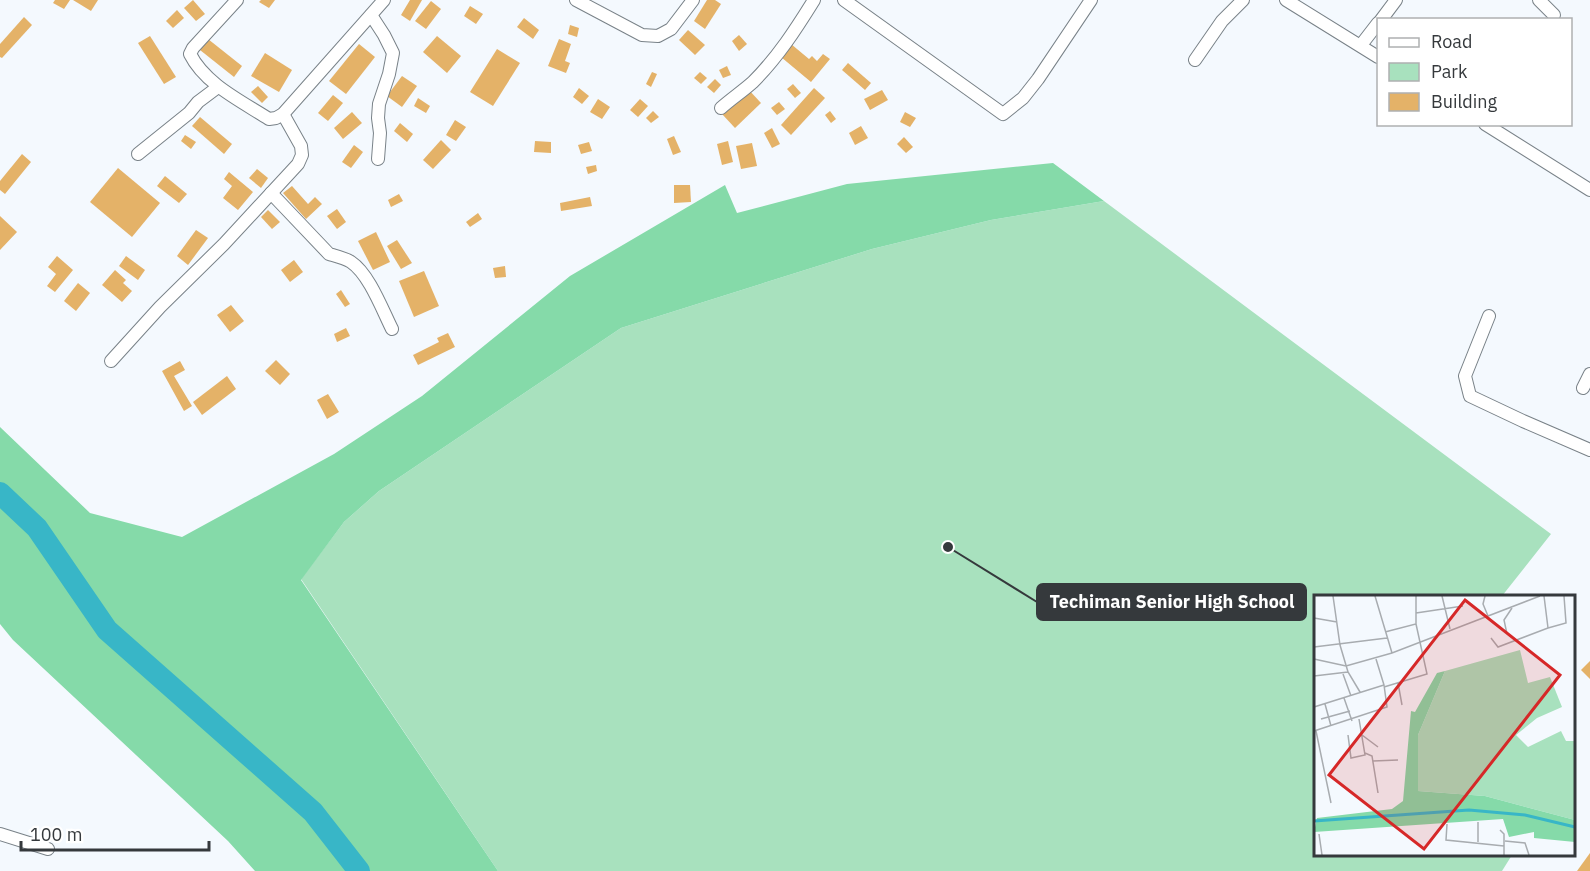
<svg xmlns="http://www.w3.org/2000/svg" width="1590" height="871" viewBox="0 0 1590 871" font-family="'IBM Plex Sans',sans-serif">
<rect width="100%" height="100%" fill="#f4f9fe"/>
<polygon fill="#a8e1be" points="1104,201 1551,534 1502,596 1316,596 1316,854 1512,855 1502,871 498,871 301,579 344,522 379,491 621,328 872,249 991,220"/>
<polygon fill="#85daa9" points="1053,163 1104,201 991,220 872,249 621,328 379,491 344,522 301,580 498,871 255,871 228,841 13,640 0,624 0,427 90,513 182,537 334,454 422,396 570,276 725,185 737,213 847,184"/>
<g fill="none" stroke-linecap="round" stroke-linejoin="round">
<polyline stroke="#38b6c7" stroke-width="22" points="0,493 37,528 107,630 313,812 359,871"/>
</g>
<g fill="#e4b268">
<polygon points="55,0 70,0 64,9 53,3"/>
<polygon points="73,0 98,0 91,11"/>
<polygon points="193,0 205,14 196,21 184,8"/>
<polygon points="261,0 275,0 269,8 259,2"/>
<polygon points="410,0 422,0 410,21 401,15"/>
<polygon points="707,0 715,0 721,4 705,29 694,21"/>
<polygon points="431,1 441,9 426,29 415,21"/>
<polygon points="470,6 483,14 476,24 464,16"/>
<polygon points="177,10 184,18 173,28 166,21"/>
<polygon points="24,17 32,25 2,58 0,57 0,44"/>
<polygon points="524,18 539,30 533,39 517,27"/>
<polygon points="570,25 579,28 577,37 568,34"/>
<polygon points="688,30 705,45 695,55 679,40"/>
<polygon points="739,35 747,44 739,51 732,41"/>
<polygon points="150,36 176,77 164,84 138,43"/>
<polygon points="437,36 461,56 447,73 423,52"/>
<polygon points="208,39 242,66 234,77 200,50"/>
<polygon points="559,39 571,44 565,61 570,63 566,73 548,66"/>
<polygon points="359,44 375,57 346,94 329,81"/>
<polygon points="791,44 809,59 812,56 817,61 823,54 830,59 811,82 781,57"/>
<polygon points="497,49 520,63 493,106 470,92"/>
<polygon points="265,53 292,70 279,92 251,76"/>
<polygon points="848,63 871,83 865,90 842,70"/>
<polygon points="727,66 731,75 723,78 719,70"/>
<polygon points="652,72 657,74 651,87 646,84"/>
<polygon points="700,72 707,78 701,84 694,78"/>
<polygon points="402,76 417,86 402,107 387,96"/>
<polygon points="715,79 721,85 714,93 707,87"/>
<polygon points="793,84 801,93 795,98 787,89"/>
<polygon points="258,86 268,97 262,103 251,92"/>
<polygon points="579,88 589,96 582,104 573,97"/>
<polygon points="814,88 825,98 791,135 781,125"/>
<polygon points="748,89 761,103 735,128 722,114"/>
<polygon points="882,90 888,100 870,110 864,99"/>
<polygon points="333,95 343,103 328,121 318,113"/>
<polygon points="418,98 430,106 426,113 414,106"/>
<polygon points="598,99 610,107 602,119 590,112"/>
<polygon points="640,99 648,106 638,117 630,110"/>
<polygon points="779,102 785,109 777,115 771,108"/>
<polygon points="653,111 659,117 651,123 646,118"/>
<polygon points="830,111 836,119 831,123 825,115"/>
<polygon points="352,112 362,123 343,139 334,128"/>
<polygon points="905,112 916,118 910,127 900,122"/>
<polygon points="200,117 232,144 224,154 192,126"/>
<polygon points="455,120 466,127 456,141 446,135"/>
<polygon points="400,123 413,134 407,142 394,131"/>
<polygon points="861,126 868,138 855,145 849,133"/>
<polygon points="772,128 780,144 772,148 764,133"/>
<polygon points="185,135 196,142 191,149 181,141"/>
<polygon points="674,136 681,152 673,155 667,139"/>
<polygon points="904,137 913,147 906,153 897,144"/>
<polygon points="441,140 451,150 433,169 423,160"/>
<polygon points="535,141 551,142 551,153 534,152"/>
<polygon points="728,141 733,162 722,165 717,144"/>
<polygon points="589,142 592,151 581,154 578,145"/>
<polygon points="752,143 757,166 741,169 736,146"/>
<polygon points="354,145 363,152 351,168 342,162"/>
<polygon points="22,154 31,162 5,194 0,190 0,181"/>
<polygon points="596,165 597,171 588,174 586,167"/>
<polygon points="118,168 160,203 132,237 90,202"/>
<polygon points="257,169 268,178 261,188 249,178"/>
<polygon points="229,172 253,192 238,210 223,198 232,186 224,179"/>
<polygon points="165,176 187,194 179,203 157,186"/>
<polygon points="674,185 690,185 691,202 674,203"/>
<polygon points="292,186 308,204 315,197 322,204 306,219 283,193"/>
<polygon points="399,194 403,201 391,207 388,200"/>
<polygon points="590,197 592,206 561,211 560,203"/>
<polygon points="337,209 346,222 337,229 327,216"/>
<polygon points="268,210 280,222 272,229 261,217"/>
<polygon points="478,213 482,219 470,227 466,222"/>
<polygon points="0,216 17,232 0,250"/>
<polygon points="196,230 208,238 188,265 177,256"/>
<polygon points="376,232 390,262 373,270 358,241"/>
<polygon points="397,240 412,263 401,269 387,246"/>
<polygon points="57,256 73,270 55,292 47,286 56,274 48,267"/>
<polygon points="126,256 145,270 138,280 119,266"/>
<polygon points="294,260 303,272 290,282 281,270"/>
<polygon points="505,266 506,277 495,278 493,268"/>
<polygon points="115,270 126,280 123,283 132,291 122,302 102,285"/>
<polygon points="424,271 439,306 414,317 399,281"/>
<polygon points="78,283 90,293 76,311 64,301"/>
<polygon points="341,290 350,304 345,307 336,294"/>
<polygon points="231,305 244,321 230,332 217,315"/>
<polygon points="346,328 350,336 337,342 334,334"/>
<polygon points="448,333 455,347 418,365 413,355 439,342 437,338"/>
<polygon points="276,360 290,374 280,385 265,371"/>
<polygon points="180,361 185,370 174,376 192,406 184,411 162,371"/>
<polygon points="227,376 236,389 202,415 193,402"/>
<polygon points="328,394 339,412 327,419 317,400"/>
<polygon points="1590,661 1590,679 1581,670"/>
<polygon points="1590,853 1590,871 1577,871"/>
</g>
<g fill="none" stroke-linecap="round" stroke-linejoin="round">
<defs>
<g id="street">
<path d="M 237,0 L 193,48 L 190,54 C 205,84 241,101 269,119 L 276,118 L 283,114 L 384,0"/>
<polyline points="576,0 642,35 658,36 671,29 693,0"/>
<polyline points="844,0 1003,114 1023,98 1038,79 1091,0"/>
<polyline points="1286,0 1378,57"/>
<polyline points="1539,0 1554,15"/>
<polyline points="371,15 384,35 393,53 389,74 379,104 378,118 380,133 378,159"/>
<polyline points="1381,20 1396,0"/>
<polyline points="1361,45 1378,23"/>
<polyline points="1195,60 1222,21 1243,0"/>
<path d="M 721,108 C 731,99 743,91 753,82 C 778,57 796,29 814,0"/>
<polyline points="1485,124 1590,190"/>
<polyline points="138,154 189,113 198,102 218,87"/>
<path d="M 271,193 L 329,254 C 336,256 345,258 351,262 C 369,274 382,309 392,329"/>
<polyline points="1489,316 1465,376 1470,396 1523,421 1590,450"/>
<polyline points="111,361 160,307 224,244 298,164 302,155 301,146 283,114"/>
<polyline points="1583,388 1590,374"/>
<polyline points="0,834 48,849"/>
</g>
</defs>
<use href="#street" stroke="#798288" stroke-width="14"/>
<use href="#street" stroke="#fff" stroke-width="12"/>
</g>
<g transform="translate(1314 595)">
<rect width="261" height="261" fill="#f4f9fe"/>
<path d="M 206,55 L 214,88 L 236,82 L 248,112 L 223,123 L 202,140 L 214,152 L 247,136 L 252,146 L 261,146 L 261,225 L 171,201 L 104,196 L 104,140 L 131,76 Z" fill="#a8e1be"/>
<path d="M 131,76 L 104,140 L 104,196 L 171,201 L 261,225 L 261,247 L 220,243 L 220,237 L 195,242 L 189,224 L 0,237 L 3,223 L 78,214 L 89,206 L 97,116 L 101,117 L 123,78 Z" fill="#85daa9"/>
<path fill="none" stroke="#38b6c7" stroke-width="3" d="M 0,226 L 155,215 L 211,220 L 261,232"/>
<path fill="none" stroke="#a8acb0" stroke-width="1.5" d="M 19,1 L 26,50 L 34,77 L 46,97M 61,1 L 78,58 L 226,1M 128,1 L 136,34M 171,1 L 169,9 L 174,21M 102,18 L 149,11M 0,23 L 23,27M 234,33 L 252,28 L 250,1M 71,37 L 102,29 L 102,1M 193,39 L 190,25 L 198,13M 177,43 L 184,52 L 234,33 L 230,1M 0,52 L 73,43M 0,64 L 32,71 L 78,58M 29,79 L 37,101M 0,81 L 34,77M 84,88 L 88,110M 70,92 L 113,79 L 102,29M 30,103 L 38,126M 11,109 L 17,131M 0,112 L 70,90 L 62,64M 7,124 L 36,116M 0,136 L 73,112 L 70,90M 2,136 L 17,208M 34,140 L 37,163 L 51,160 L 45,124M 48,140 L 64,152M 51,158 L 58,161 L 64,198M 59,166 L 84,165M 133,229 L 132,245 L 190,251M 186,235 L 190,239 L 190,260M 5,239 L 8,260M 191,246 L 211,248 L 215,260M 164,247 L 164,227"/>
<path fill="#d62828" fill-opacity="0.15" stroke="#d62828" stroke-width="3" d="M 151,5 L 246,80 L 110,254 L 15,180 Z"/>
<rect width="261" height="261" fill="none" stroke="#35393c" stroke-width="3"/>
</g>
<path fill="none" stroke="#35393c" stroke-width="2" d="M948 547L1037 602"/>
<circle fill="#35393c" stroke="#fff" stroke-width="2" cx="948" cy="547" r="6"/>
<rect fill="#35393c" stroke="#35393c" stroke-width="2" x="1037" y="584" width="269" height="36" rx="6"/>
<g font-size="18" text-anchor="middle" font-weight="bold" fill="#fff">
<text x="1172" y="608">Techiman Senior High School</text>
</g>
<rect x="1377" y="18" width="195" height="108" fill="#ffffff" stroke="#aeb0b1" stroke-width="1.5"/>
<rect x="1389" y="38" width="30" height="9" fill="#ffffff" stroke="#aeb0b1" stroke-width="1.5"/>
<text x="1431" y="48" font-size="18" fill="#35393c">Road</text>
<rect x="1389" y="63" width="30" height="18" fill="#a8e1be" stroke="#aeb0b1" stroke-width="1.5"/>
<text x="1431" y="78" font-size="18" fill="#35393c">Park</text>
<rect x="1389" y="93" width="30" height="18" fill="#e4b268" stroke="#aeb0b1" stroke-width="1.5"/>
<text x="1431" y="108" font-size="18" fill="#35393c">Building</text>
<path d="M21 841v9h188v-9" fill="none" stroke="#35393c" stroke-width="3"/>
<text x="30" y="841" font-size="18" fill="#35393c" stroke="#ffffff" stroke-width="4.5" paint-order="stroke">100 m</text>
</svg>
